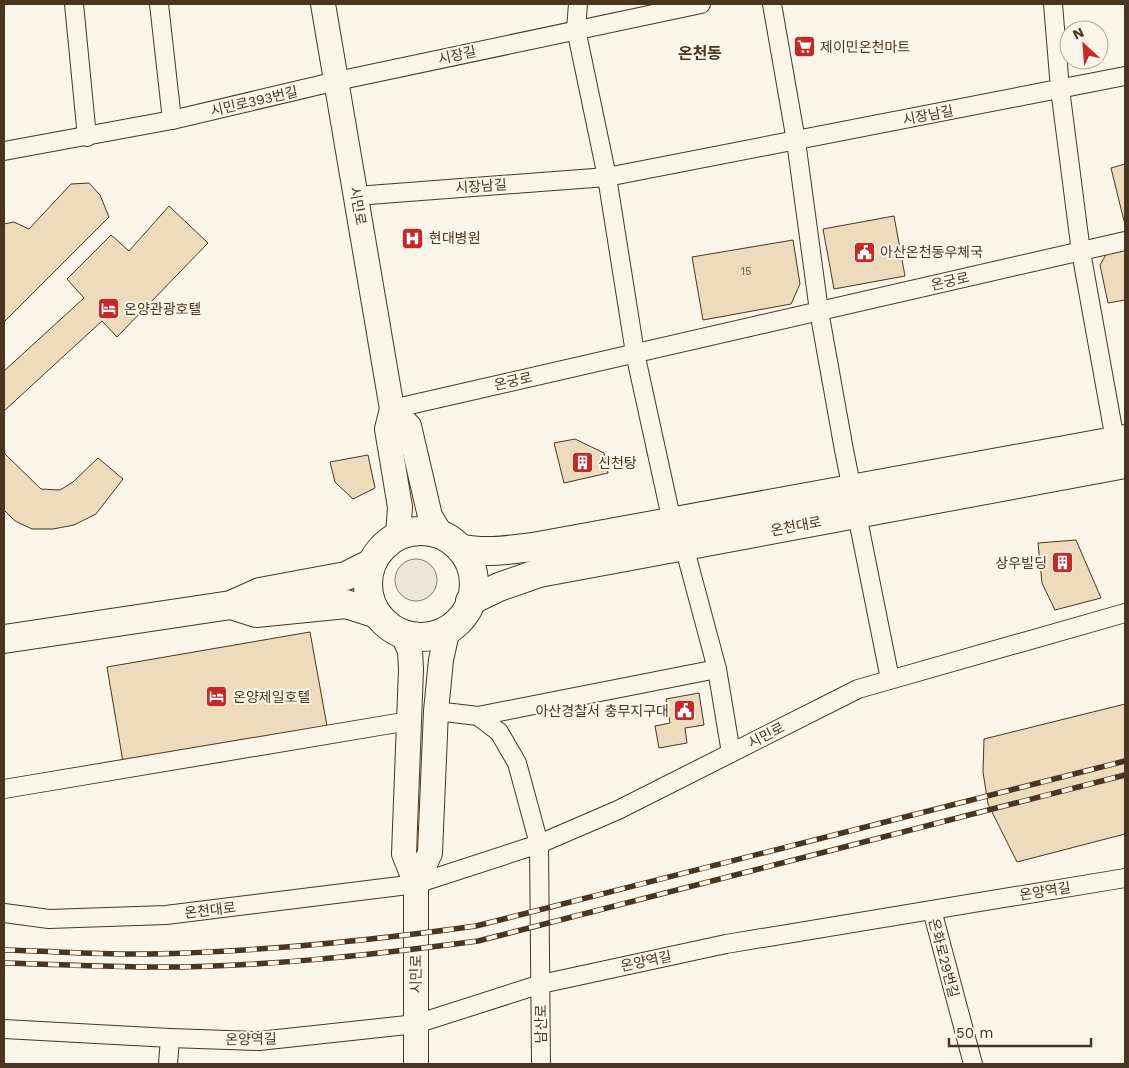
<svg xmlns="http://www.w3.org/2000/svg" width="1129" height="1068" viewBox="0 0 1129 1068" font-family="'Work Sans','Noto Sans KR',sans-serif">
<rect width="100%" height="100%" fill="#fbf6e9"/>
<circle fill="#ede6d9" stroke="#887966" cx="416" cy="580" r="21"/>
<g fill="#ecdcbc" stroke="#4a3520">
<polygon points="1125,164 1125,225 1111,168"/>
<polygon points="89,183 100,195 109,217 4,322 4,224 14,222 29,229 71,184"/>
<polygon points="169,206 208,243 117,337 102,321 4,411 4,371 84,298 67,279 111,235 129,251"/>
<polygon points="894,216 905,276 834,289 823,229"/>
<polygon points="793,240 800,284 791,304 703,320 692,257"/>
<polygon points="1125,249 1125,300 1108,303 1100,265 1107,253"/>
<polygon points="575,439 604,453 608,473 564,483 554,443"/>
<polygon points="4,453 41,489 60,490 73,482 98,458 123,479 96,514 74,525 53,529 32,529 15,521 4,510"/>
<polygon points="368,455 375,488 353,499 335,482 330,462"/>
<polygon points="1076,540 1101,598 1055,610 1042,583 1038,543"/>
<polygon points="310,632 327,726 123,762 107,667"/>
<polygon points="699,693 704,725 685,728 687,743 659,748 655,726 670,723 666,699"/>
<polygon points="1125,704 1125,834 1017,862 988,804 983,772 984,739"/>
</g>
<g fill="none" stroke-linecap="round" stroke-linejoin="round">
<defs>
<g id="street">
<polyline points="74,4 87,137"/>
<polyline points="159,4 172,120"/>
<polyline points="578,4 576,29 607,177 635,353 672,522"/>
<polyline points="772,4 796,141 819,311 844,450 890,679"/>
<polyline points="1053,4 1060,89 1081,252 1115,440"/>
<polyline points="4,151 172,120 337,81 701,4"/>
<polyline points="356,196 607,177 1125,76"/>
<polyline points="392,409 1125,241"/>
<polyline points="684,546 717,669 731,753"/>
<polyline points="436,711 478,716 717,669"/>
<polyline points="478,716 499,732 517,763 539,844 541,1064"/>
<polyline points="4,789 409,721"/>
<polyline points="932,910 973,1064"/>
<polyline points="4,913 49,919 166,915 416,884 539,844 618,810 858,689 1125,613"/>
<polyline points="4,1029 170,1038 259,1041 416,1024 541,984 726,944 1125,878"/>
<polyline points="168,1064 170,1038"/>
</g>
<g id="secondary">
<polyline points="323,4 392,409 387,429 400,507 398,535"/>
<polyline points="392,409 409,426 430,516 442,536"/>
<polyline points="402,633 410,651 411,669 404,854 416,884 416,1064"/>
<polyline points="416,884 430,853 436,711 441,660 448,628"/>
</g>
<g id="primary">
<circle cx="421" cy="584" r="53"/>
<path d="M 460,548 C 484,554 508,550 533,547 L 1125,439"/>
<polyline points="470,601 499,587 539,573 1125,464"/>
<polyline points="231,605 256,613 346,604 377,614"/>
<polyline points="4,639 231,605 260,592 346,576 372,563"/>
</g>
</defs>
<use href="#street" stroke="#4a3520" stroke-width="20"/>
<use href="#secondary" stroke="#4a3520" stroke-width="26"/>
<use href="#primary" stroke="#4a3520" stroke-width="30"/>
<use href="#street" stroke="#fbf6e9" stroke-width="18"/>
<use href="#secondary" stroke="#fbf6e9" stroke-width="24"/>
<use href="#primary" stroke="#fbf6e9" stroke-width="28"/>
<defs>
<g id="rail">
<path d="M 4,950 C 52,951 100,955 148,954 C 258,952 367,941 476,926 L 1125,761"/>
<path d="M 4,963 C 52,964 100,967 148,967 C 257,968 371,955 478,941 L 1125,775"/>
</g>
</defs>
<use href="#rail" stroke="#4a3520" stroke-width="5.5"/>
<use href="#rail" stroke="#fbf6e9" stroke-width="4" stroke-dasharray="11" stroke-linecap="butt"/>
</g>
<defs>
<symbol id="supermarket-square" viewBox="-11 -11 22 22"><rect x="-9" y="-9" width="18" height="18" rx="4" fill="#c62828" stroke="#fbf6e9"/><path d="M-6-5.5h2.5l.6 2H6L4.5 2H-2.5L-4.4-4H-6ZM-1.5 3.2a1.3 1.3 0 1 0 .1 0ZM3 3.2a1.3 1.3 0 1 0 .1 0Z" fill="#fff"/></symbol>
<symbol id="hospital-square" viewBox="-11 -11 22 22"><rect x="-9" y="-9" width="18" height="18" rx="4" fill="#c62828" stroke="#fbf6e9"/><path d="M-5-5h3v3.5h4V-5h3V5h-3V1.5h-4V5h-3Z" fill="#fff"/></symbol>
<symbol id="civic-square" viewBox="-11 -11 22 22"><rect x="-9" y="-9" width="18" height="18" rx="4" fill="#c62828" stroke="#fbf6e9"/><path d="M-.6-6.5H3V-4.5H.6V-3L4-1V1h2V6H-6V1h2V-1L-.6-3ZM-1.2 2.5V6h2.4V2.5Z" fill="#fff"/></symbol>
<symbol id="hotel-square" viewBox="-11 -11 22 22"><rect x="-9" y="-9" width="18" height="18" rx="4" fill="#c62828" stroke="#fbf6e9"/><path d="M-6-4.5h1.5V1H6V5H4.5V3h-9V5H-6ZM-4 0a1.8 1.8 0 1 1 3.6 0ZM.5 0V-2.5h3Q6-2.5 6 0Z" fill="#fff"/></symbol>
<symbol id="building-square" viewBox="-11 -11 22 22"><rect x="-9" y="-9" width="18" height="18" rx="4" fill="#c62828" stroke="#fbf6e9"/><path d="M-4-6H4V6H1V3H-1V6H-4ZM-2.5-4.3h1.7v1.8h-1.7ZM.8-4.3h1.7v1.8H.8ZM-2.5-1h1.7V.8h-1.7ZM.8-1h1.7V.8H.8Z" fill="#fff"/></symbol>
</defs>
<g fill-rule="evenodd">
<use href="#supermarket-square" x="792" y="34" width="25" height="25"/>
<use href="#hospital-square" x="400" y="226" width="25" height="25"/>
<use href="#civic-square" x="852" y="240" width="25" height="25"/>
<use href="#hotel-square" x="96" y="296" width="25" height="25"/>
<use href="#building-square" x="570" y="450" width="25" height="25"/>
<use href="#building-square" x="1050" y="550" width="25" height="25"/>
<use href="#hotel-square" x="204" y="684" width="25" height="25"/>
<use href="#civic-square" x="672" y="698" width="25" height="25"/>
</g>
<g text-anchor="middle" stroke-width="4" stroke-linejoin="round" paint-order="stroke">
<g font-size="11" fill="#725f47">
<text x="746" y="275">15</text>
</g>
<g font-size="14" fill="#4a3520" stroke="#fbf6e9" text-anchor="start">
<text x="820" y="52">제이민온천마트</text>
<text x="429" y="243">현대병원</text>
<text x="880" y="257">아산온천동우체국</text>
<text x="124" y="314">온양관광호텔</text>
<text x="598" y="468">신천탕</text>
<text x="1047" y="568" text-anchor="end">상우빌딩</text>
<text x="233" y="702">온양제일호텔</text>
<text x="669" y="716" text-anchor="end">아산경찰서 충무지구대</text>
</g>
<g font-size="14" fill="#4a3520" stroke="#fbf6e9">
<text transform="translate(457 55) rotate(-12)" y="5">시장길</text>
<text transform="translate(254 101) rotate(-13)" y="5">시민로393번길</text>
<text transform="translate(928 115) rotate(-11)" y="5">시장남길</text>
<text transform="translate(481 186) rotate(-4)" y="5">시장남길</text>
<text transform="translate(358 206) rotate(80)" y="5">시민로</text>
<text transform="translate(950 281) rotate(-13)" y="5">온궁로</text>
<text transform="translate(513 381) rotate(-13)" y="5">온궁로</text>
<text transform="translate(796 526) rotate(-11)" y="5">온천대로</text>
<text transform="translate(766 735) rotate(-27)" y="5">시민로</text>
<text transform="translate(1045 891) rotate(-9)" y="5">온양역길</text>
<text transform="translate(210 910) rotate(-7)" y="5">온천대로</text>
<text transform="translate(944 958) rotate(75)" y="5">온화로29번길</text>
<text transform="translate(646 961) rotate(-12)" y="5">온양역길</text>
<text transform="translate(416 974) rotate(-90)" y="5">시민로</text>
<text transform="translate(541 1024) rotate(-90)" y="5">남산로</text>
<text transform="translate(251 1039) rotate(-1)" y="5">온양역길</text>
</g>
<g font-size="16" font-weight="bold" fill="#4a3520" stroke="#fbf6e9">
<text x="700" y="59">온천동</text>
</g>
</g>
<rect width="1129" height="1068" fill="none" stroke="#4a3520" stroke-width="10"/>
<g transform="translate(1084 45) rotate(334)"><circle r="24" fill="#fbf6e9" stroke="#b4a999"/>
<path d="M0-4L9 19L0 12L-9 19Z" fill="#c62828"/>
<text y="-8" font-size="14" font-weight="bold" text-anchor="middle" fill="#4a3520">N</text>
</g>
<path d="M949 1038v8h142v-8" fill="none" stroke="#4a3520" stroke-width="2.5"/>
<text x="956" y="1038" font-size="15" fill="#4a3520" stroke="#fbf6e9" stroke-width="4" paint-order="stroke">50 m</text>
</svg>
